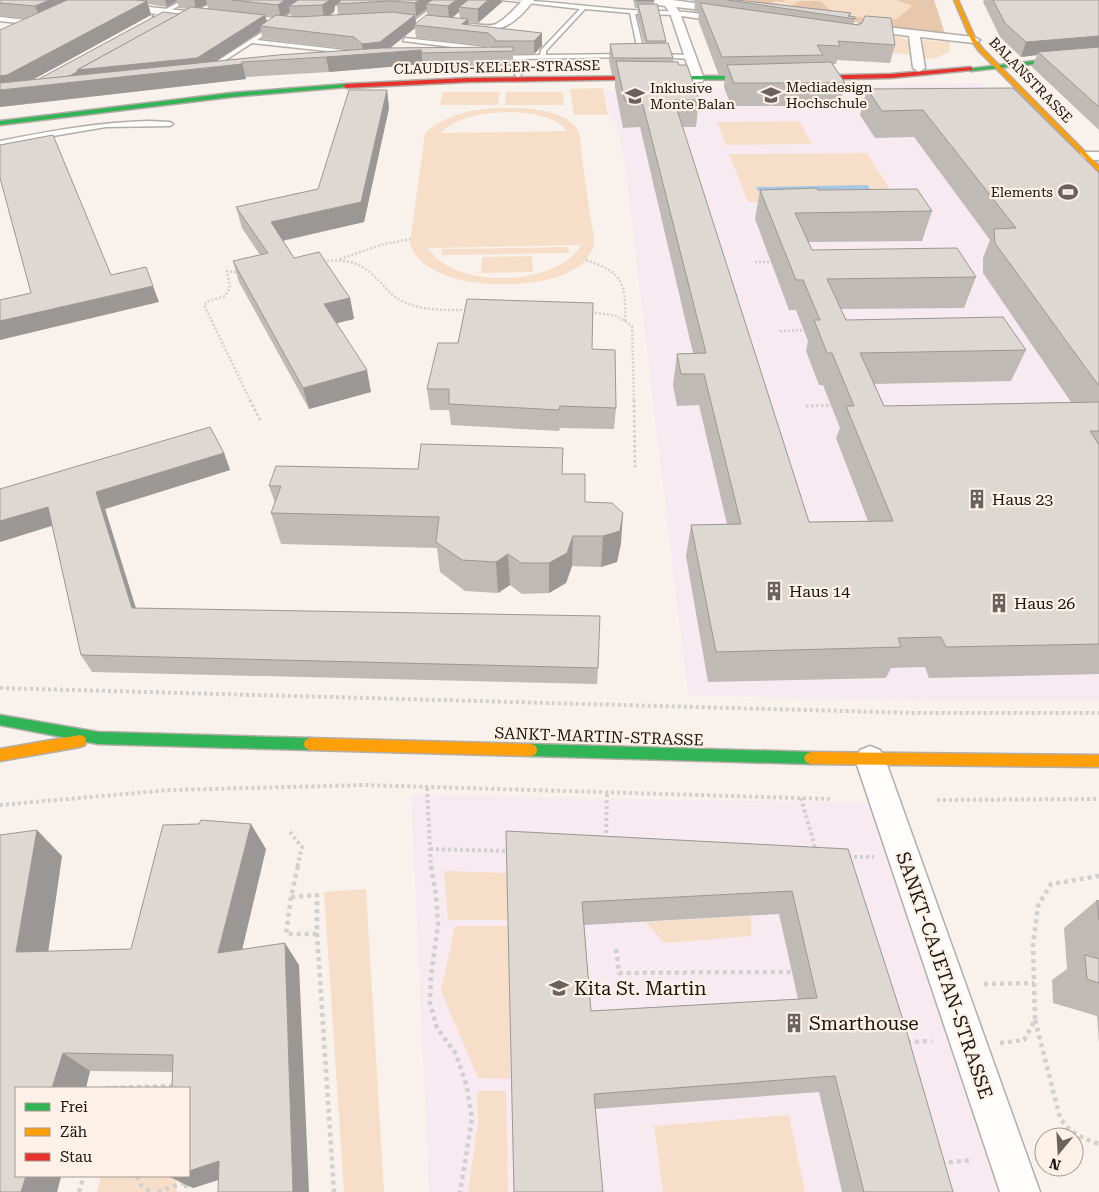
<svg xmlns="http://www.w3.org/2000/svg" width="1099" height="1192" viewBox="0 0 1099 1192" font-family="'Roboto Serif',serif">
<rect width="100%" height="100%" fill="#f9f2ec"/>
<g fill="#f7eaf0">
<polygon points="980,83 1099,207 1099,700 805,699 688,695 625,165 617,123 612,120 604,91"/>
<polygon points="411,795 872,803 1013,1192 429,1192"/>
</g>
<g fill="#f7dec8" fill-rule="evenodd">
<polygon points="747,0 934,0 945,34 742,7"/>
<polygon points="892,36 904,38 909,41 911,55 893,53"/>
<polygon points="920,40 950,42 949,52 936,58 922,59"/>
<polygon points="603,88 608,115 574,115 570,89"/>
<polygon points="443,92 500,92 498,105 440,105"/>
<polygon points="506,92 563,92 564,105 505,105"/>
<path d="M 495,108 C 518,108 553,107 572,123 C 575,126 578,129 579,132 C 581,140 581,150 582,159 C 585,177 587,196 590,215 C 591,224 595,236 594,245 C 592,251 588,257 584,262 C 553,294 423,295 410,243 L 425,133 C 446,115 468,110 495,108 ZM 511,112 C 530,113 554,115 567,131 L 441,133 C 460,115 485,113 511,112 ZM 581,245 C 557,287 454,290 428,248 Z"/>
<polygon points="799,121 812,144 726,145 717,122"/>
<polygon points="867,153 897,200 748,202 729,154"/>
<polygon points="568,247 569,253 442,255 442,249"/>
<polygon points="532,256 533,272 481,273 482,257"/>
<polygon points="444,871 507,873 510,920 448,920"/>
<polygon points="366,889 384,1192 344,1192 324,892"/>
<polygon points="751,916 751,936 664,943 646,922"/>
<polygon points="455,926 509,926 510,1079 478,1078 441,991"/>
<polygon points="477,1091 506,1091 508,1192 468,1192 478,1122"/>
<polygon points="789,1115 805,1192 663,1192 654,1126"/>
<polygon points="101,1176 176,1176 177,1192 97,1192"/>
</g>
<polygon fill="#e7c8ad" points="747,0 785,0 783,2 775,1 772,3 787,8 800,1 821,1 833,13 885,21 897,19 912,6 896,0 934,0 945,34 742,7"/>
<polygon fill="#a6c7e5" points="868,185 870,189 758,191 756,187"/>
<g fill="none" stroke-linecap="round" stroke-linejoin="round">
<defs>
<g id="lane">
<polygon points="183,0 190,0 158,17 153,16"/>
<polygon points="217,0 224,0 192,17 187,16"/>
<polygon points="312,0 318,0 257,40 353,51 355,54 252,43 210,70 205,69"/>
<polygon points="442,0 448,0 418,23 414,23 414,21"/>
<path d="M 501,0 C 545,0 588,7 631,10 C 653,12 699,9 718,19 L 715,21 L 675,15 L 635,14 L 645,56 L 642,58 L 639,56 L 630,13 L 585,9 L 546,51 L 546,55 L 626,54 L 628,57 L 521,59 L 521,75 L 518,77 L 515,75 L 515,59 L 496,59 L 494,56 L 540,55 L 541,50 L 580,9 Z"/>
<polygon points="0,17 35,21 38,23 35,25 0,21"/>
<polygon points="405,38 485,47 488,49 485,51 403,41"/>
<polygon points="656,54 691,55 694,57 691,59 654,57"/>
<path d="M 149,121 L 170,122 L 173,124 L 170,126 L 106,127 L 0,145 L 0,141 C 50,131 99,122 149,121 Z"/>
</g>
<g id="street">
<polygon points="50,0 84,0 214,14 219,17 214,20 55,3"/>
<path d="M 523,0 L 534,0 C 517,22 502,34 472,31 C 467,31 462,31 458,27 C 466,19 484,29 496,24 C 506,19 515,8 523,0 Z"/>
<polygon points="640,0 672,0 732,8 733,10 732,12 728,13 676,7 680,13 704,79 702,82 694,82 692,79 670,13 665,6 645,3"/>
<polygon points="860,24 974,37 980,40 974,43 920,37 925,68 919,72 913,68 909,36 856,29 855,27"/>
<polygon points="1085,152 1099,152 1099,160 1080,159 1078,156 1080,153"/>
<polygon points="870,746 880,750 885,759 1040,1192 1000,1192 855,759 860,750"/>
</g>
<g id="fast">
<polygon points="1099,53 1099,57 971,71 968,69"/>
<polygon points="659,76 761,76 764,78 761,80 657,79"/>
<polygon points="346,84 348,87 231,97 0,125 0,121 231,93"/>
<polygon points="0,715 98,732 310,738 315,740 316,744 315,748 310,750 98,744 0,725"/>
<polygon points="531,744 811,752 816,754 818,758 816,762 811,764 531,756 526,754 525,750 526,746"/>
</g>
<g id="slow">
<polygon points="954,0 958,0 976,40 983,49 1099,166 1099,172 979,51 971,40"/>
<polygon points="80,735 85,737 86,741 85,745 80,747 0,761 0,749"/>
<polygon points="310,738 531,744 536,746 537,750 536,754 531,756 310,750 305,748 304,744 305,740"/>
<polygon points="811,752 1099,755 1099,767 811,764 806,762 804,758 806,754"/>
</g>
<g id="jam">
<polygon points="971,67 973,70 891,78 804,80 801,78 804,76 891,74"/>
<polygon points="659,76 661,79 468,82 346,88 343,86 346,84 468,78"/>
</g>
</defs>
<use href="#lane" stroke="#b3ada8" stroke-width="3"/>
<use href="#street" stroke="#b3ada8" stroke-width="3"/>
<use href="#fast" stroke="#b3ada8" stroke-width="3"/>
<use href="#slow" stroke="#b3ada8" stroke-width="3"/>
<use href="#jam" stroke="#b3ada8" stroke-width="3"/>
<polyline stroke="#d2d0ce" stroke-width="1" stroke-dasharray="1 1" stroke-linecap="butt" points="919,18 928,0"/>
<g stroke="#d2d0ce" stroke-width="2.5" stroke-dasharray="2 2" stroke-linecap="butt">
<polyline points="340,259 384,244 411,239"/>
<path d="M 586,260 C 624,273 626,283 625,321"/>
<path d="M 323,261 C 351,259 362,263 381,283 C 388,290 393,297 402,301 C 422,311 445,310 467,310"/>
<polyline points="755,262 775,262"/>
<polyline points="240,273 227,271 230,288 225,296 209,301 204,305 251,402"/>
<polyline points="591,312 617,316 632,326 634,402"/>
<polyline points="780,331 804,330"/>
</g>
<g stroke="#d2d0ce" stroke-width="3" stroke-dasharray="2.5 2.5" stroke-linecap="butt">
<polyline points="250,400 261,422"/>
<polyline points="634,400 635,469"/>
<polyline points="806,406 833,405"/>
</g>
<g stroke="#d2d0ce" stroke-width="4" stroke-dasharray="3 3" stroke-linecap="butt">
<polyline points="0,688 916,713 1099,713"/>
<polyline points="427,788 431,868"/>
<polyline points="801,798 816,851"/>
<polyline points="937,800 1099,799"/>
<polyline points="0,805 170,790 365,785 832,799"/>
<polyline points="290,832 302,847 297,868"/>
<polyline points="606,839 607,792"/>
<polyline points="430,849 509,851"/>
<polyline points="848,857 874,857"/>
</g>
<g stroke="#d2d0ce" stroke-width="4.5" stroke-dasharray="4 4" stroke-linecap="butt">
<polyline points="298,866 291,897 317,895 317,934 334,1192"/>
<polyline points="431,866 436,895 438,924 431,977 430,1003 437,1028 456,1054 467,1087 472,1119 460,1192"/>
<polyline points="291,897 286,934 317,934"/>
<polyline points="616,949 619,973 793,972"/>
<polyline points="984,984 1034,983"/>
<path d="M 1035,1020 L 1060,1118 C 1070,1133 1082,1138 1099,1144"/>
<polyline points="907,1042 932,1041"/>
<polyline points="1000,1043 1024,1040 1035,1020 1033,945 1038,906 1051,884 1099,876"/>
<polyline points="105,1088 176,1086"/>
<polyline points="941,1163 973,1160"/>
<polyline points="137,1176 142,1186 151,1192"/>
<polyline points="186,1176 186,1192"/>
<polyline points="79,1192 84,1176"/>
<polyline points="158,1192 185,1182"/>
</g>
<use href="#lane" fill="#fefdfc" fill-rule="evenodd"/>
<use href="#street" fill="#fefdfc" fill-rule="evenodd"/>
<use href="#fast" fill="#30b455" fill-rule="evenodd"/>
<use href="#slow" fill="#ff9f0a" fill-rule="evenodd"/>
<use href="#jam" fill="#e5322d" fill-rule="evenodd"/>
</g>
<g fill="#bfbab5" fill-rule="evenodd">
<path d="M 0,0 L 501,0 L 502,2 L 478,23 L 468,22 L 468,25 L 542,33 L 542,46 L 534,54 L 513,54 L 513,66 L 423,68 L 423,64 L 329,72 L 246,77 L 246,79 L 0,107 L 26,19 L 0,16 ZM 177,1 L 179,8 L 188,9 L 179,14 L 37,80 L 32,80 L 151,15 L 148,4 L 167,7 ZM 207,4 L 208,9 L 199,8 ZM 337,5 L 338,15 L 329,16 L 334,12 L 335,6 ZM 427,9 L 427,16 L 416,23 L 416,17 ZM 290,12 L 291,17 L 284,16 L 285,16 ZM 459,12 L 460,18 L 452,18 ZM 266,17 L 273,18 L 267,22 ZM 415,28 L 416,38 L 488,46 L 490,47 L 390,48 ZM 261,31 L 262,39 L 357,50 L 215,61 Z"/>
<polygon points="633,0 654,0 654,4 666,41 666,43 673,58 673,61 679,65 699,100 696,127 682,127 809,522 868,521 836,438 840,428 823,385 819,385 806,351 808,341 796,310 789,310 755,219 760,190 818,190 932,211 922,241 808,242 812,250 976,277 964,308 841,309 846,320 1026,350 1011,381 874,384 884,406 1071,402 983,273 983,258 990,240 914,137 875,138 860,115 867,89 1099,173 1099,674 929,678 925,667 891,668 886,678 708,682 686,556 691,525 727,524 699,405 677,406 673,385 677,354 693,353 640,127 623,128 615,87 615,75 612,75 609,61 610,44 644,43 637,16 638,8 635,8"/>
<polygon points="690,0 737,0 851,13 850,17 855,17 854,24 895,45 890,63 837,60 836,64 833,64 845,83 840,106 731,106 724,87 725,75 719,76 698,20 699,12 694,11 695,1"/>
<polygon points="984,0 1099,0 1099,130 1032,67 1037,55 1021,57 1000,37 983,2"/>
<polygon points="387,90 389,108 364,222 283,241 294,258 350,298 354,319 337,323 371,392 309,409 239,282 233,261 260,255 242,228 236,207 318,189"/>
<polygon points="592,349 616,408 614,429 560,428 559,431 451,425 449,410 430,410 427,389"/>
<polygon points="224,453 230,470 105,509 136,608 598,668 597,684 92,672 81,655 52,525 0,542"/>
<polygon points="562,474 585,502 621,543 617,562 601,567 572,566 566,583 549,593 522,594 510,585 498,593 465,591 440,572 437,548 281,544 271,513 275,503 269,486"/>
<path d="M 506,831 L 848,849 L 953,1192 L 842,1192 L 819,1092 L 595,1109 ZM 779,914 L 798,999 L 591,1011 L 584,925 Z"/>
<polygon points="266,849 242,950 299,965 219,1180 193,1188 170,1177 173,1072 90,1071 57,1192 0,1192 62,856 48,951 131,949"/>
<polygon points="1097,900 1099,901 1099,1043 1097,1016 1053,1003 1052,980 1067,969 1064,928"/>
</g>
<g fill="#9b9794">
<polygon points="50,0 68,0 41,20 35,6"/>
<polygon points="165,0 177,0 177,1 167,7"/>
<polygon points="194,0 206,0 207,4 196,10"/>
<polygon points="285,0 309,0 289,6 290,12 281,18 278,5"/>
<polygon points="330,0 345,0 336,4 337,5 335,6 334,12 324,19 322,5"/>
<polygon points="419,0 439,0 426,4 427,9 416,17 415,3"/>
<polygon points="456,0 473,0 459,7 459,12 449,20 448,6"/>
<polygon points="488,0 501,0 502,2 478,23 478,9"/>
<polygon points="147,1 151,15 16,89 66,78 77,70 265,15 268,27 260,26 261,31 204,69 242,62 246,79 0,107 0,76"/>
<polygon points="415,15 416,25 414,25 415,28 384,53 421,50 423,64 329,72 326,57 363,54 362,44"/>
<polygon points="468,19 469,31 462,24"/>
<polygon points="542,33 542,46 534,54 534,41"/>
<polygon points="1099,36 1099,50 1038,52 1037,55 1021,57 1026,42"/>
<polygon points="387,90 389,108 364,222 276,242 271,222 361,202"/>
<polygon points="153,286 159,302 0,340 0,321"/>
<polygon points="350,298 354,319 329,325 324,304"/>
<polygon points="367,370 371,392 309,409 303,388"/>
<polygon points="224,453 230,470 105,509 141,625 132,608 96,492"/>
<polygon points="48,507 58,524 0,542 0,521"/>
<polygon points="623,513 621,543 617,562 601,567 603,536"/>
<polygon points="573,536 572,566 566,583 549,593 549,563"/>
<polygon points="508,554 510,585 498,593 496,562"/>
<polygon points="251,824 266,849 236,975 218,953"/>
<polygon points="37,830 62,856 45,974 16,952"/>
<polygon points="285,943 299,965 309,1192 293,1192"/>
<polygon points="63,1053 90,1071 86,1088 52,1088"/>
<polygon points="219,1161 239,1173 193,1188 170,1177 174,1176 189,1176 189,1171"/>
<polygon points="26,1176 61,1176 57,1192 21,1192"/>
</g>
<g fill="#ded8d3" stroke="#9b9794" fill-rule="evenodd">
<polygon points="0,0 50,0 35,6 0,3"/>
<polygon points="67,0 136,0 147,1 7,75 0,76 0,30"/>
<polygon points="232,0 285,0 278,5"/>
<polygon points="298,0 330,0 322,5 295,6 289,6"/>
<polygon points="340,0 419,0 415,3 391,1 336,4 340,2"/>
<polygon points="432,0 456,0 448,6 426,4"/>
<polygon points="468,0 488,0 478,9 459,7"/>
<rect x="636" y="0" width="18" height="1"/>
<polygon points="728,0 737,0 851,13 848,16 855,17 855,19"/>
<polygon points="993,0 1099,0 1099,36 1026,42 1005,23"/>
<polygon points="700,3 858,25 862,23 865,16 891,18 895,45 838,41 840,46 817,45 823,55 722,57"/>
<polygon points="638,4 657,4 666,41 647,41"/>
<polygon points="191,7 265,15 197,58 77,70"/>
<polygon points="163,12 179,14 77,70 77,72 69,76 37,80"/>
<polygon points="392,12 415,15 380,42 362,44 354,37 260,26 276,15 296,17"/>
<polygon points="426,15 468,19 462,24 542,33 534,41 495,41 495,39 488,33 414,25"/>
<polygon points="668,43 673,58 613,58 610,44"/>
<polygon points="513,47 513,51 422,53 421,50 326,57 242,62 242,64 0,90 0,83 278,55 382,48"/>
<polygon points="1099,47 1099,107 1038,52"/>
<polygon points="616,61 678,62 679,65 687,65 699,100 674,100 809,522 893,521 846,406 854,406 832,353 827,353 814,320 820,320 803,280 796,280 760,190 817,188 818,190 917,189 932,211 795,213 812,250 957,248 976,277 827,279 846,320 1003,317 1026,350 860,353 884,406 1099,402 1099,431 1090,431 1099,445 1099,644 946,647 941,637 898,638 901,647 716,652 691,525 741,524 704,374 681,374 677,354 706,353 642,101 625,101"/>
<polygon points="831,62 845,83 734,83 727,65"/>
<polygon points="1013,88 1099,173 1099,386 995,243 994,229 1016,228 923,110 882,111 867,89"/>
<polygon points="349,90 387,90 361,202 271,222 294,258 319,252 350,298 324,304 367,370 303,388 233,261 268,253 236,207 318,189"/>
<polygon points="53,135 111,275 146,267 153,286 0,321 0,300 31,293 0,178 0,145"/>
<polygon points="467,299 593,303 592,349 615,350 616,408 560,406 559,410 449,404 449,389 427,389 438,343 458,343"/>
<polygon points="210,427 224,453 96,492 132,608 600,616 598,668 81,655 48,507 0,521 0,489"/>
<polygon points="421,444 563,448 562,474 585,474 585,502 612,503 623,513 620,531 603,536 573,536 567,553 549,563 521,563 508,554 496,562 462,560 436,542 439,517 271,513 281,486 269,486 276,466 418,469"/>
<polygon points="201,820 251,824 218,953 285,943 293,1192 218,1192 219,1161 189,1171 189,1088 172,1088 173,1055 63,1053 52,1088 16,1088 16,1176 26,1176 21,1192 0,1192 0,835 37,830 16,952 131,949 163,825 199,824"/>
<path d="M 506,831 L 848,849 L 905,1026 L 953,1192 L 864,1192 L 835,1076 L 594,1094 L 603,1192 L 514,1192 ZM 792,891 L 817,998 L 591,1011 L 582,902 Z"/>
<polygon points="1097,900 1099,901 1099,920"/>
<polygon points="1085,955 1099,959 1099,983 1087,979"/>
</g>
<defs>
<symbol id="university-bare" viewBox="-9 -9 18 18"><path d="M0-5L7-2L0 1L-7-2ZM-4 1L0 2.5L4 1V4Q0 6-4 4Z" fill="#69625e" stroke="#fef1e7" stroke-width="2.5" paint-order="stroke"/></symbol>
<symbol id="school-bare" viewBox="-9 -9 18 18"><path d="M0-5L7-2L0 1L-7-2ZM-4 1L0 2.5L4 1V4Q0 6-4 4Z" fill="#69625e" stroke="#fef1e7" stroke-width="2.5" paint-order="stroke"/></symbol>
<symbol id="stadium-bare" viewBox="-9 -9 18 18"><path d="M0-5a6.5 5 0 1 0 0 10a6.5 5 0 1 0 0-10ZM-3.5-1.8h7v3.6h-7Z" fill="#69625e" stroke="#fef1e7" stroke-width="2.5" paint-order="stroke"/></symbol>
<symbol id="building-bare" viewBox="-9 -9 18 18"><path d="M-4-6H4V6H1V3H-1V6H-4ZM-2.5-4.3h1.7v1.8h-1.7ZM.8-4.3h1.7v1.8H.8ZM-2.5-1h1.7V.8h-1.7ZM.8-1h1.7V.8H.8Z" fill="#69625e" stroke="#fef1e7" stroke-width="2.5" paint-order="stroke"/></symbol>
</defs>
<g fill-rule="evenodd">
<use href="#university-bare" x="757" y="81" width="28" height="28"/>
<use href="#school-bare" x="621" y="82" width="28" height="28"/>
<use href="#stadium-bare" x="1054" y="178" width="28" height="28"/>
<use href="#building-bare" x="963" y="485" width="28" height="28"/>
<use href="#building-bare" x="760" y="577" width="28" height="28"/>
<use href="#building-bare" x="985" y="589" width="28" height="28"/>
<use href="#school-bare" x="545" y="974" width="28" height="28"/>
<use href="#building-bare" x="780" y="1009" width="28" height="28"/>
</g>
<g text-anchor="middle" stroke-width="4.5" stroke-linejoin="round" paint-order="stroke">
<g font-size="14" fill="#1b1511" stroke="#fef1e7">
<text transform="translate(497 67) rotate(-1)" y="5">CLAUDIUS-KELLER-STRASSE</text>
<text transform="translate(1031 80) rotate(46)" y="5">BALANSTRASSE</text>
</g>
<g font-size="14" fill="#1b1511" stroke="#fef1e7" text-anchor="start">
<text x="786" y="92">Mediadesign<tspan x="786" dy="16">Hochschule</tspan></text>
<text x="650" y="93">Inklusive<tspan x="650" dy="16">Monte Balan</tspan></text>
<text x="1053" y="197" text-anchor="end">Elements</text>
</g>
<g font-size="16" fill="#1b1511" stroke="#fef1e7" text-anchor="start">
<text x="992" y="505">Haus 23</text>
<text x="789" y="597">Haus 14</text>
<text x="1014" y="609">Haus 26</text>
</g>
<g font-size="16" fill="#1b1511" stroke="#fef1e7">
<text transform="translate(599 736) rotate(2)" y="6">SANKT-MARTIN-STRASSE</text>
</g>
<g font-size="19" fill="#1b1511" stroke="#fef1e7">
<text transform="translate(945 975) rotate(71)" y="7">SANKT-CAJETAN-STRASSE</text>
</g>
<g font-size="19" fill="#1b1511" stroke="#fef1e7" text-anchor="start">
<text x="574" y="995">Kita St. Martin</text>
<text x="809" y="1030">Smarthouse</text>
</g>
</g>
<rect x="15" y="1087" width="175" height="90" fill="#fef1e7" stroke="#a39991"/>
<rect x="25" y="1103" width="25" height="8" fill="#30b455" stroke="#a39991"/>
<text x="60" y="1112" font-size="15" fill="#1b1511">Frei</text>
<rect x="25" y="1128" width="25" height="8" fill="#ff9f0a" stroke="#a39991"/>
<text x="60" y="1137" font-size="15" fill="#1b1511">Zäh</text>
<rect x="25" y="1153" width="25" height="8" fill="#e5322d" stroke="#a39991"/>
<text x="60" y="1162" font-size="15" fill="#1b1511">Stau</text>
<g transform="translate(1059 1152) rotate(198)"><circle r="24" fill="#fef1e7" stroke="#a39991"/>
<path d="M0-4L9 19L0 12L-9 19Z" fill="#69625e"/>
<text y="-8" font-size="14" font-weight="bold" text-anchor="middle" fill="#1b1511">N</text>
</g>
</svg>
